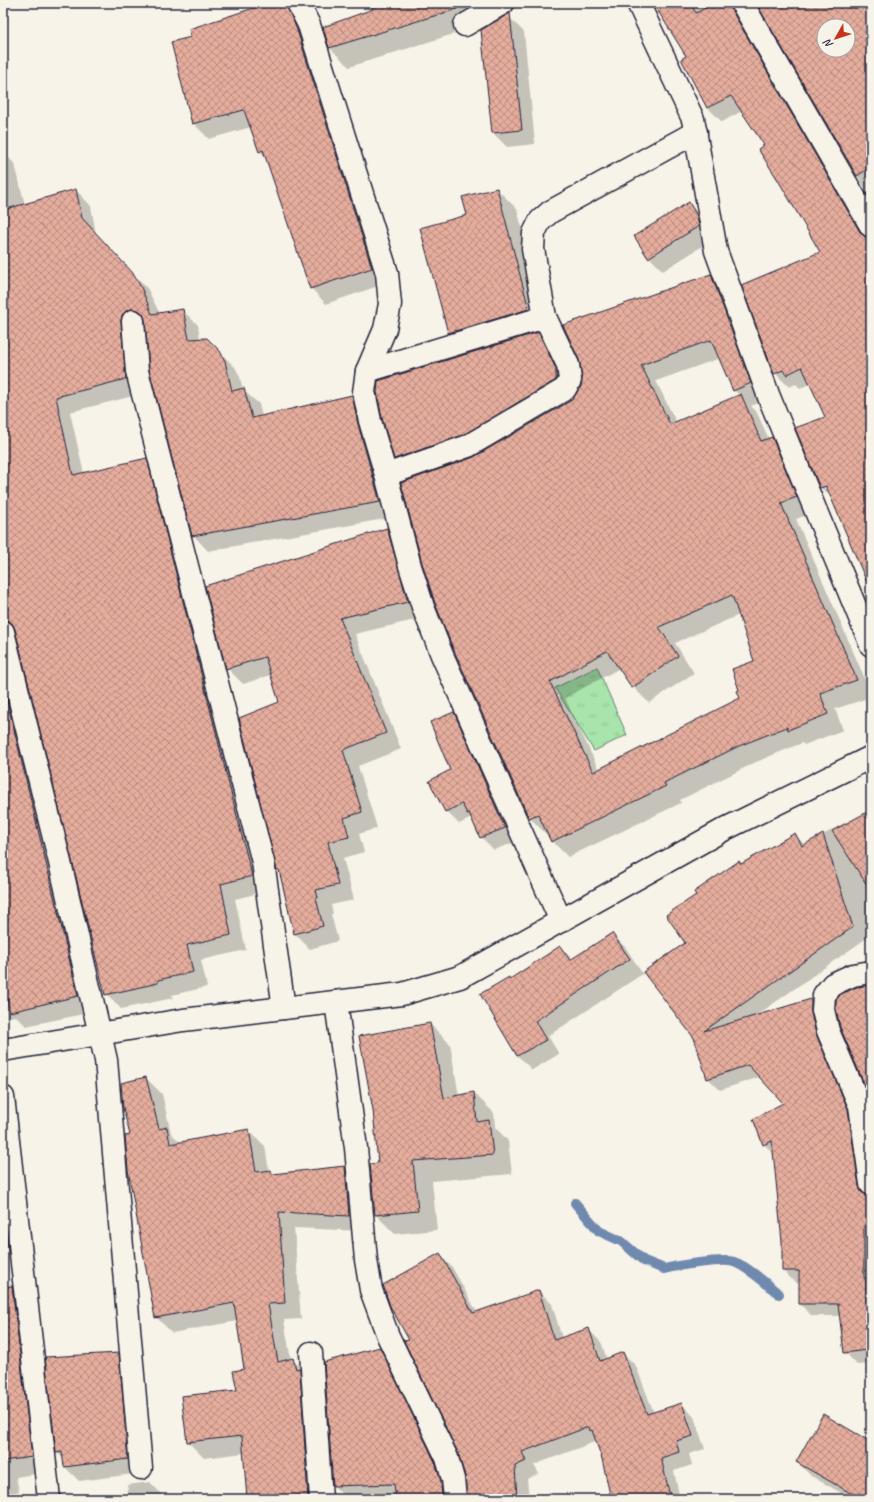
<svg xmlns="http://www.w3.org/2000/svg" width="874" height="1502" viewBox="0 0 874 1502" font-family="Caveat,sans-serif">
<defs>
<pattern id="park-tufts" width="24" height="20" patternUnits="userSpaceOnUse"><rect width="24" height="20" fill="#a8e4ab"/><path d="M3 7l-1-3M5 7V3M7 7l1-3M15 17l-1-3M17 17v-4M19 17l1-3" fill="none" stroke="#90c394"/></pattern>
<pattern id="building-cross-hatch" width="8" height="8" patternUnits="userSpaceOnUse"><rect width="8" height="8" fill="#e5ad9d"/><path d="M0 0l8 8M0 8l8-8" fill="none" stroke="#b98c81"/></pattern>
</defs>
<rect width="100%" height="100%" fill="#f7f3e8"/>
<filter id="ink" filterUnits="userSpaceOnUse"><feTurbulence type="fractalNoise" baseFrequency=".025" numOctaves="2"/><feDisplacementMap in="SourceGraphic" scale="8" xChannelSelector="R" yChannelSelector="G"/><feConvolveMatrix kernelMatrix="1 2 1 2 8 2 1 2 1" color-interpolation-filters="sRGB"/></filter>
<g filter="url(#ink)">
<polygon fill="url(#park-tufts)" stroke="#658373" points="597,667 627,735 594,751 555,688"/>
<g fill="#0003" fill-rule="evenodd">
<polygon points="273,3 291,3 387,283 326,304 311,288 266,158 260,151 251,127 209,139 193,123 193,38"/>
<polygon points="372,3 498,3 503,19 510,18 524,32 535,144 507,147 493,133 501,19 349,67 330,48 324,27 374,10"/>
<path d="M 654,3 L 871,3 L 871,199 L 758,5 L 750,6 L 745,24 L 869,239 L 871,239 L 871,591 L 834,500 L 821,488 L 826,417 L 810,384 L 800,388 L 796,384 L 789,387 L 775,373 L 822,253 L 766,145 L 742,111 L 722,122 L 708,108 L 682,59 L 687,56 ZM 824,26 L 848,26 L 848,50 L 824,50 Z"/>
<polygon points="3,152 15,164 25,205 76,190 91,206 96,234 147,288 160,314 182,310 198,325 200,339 206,339 235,367 240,377 243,390 259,404 262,417 352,396 367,411 395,517 208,551 193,535 147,324 141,326 141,394 70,412 84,474 146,460 161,475 267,891 235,899 246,950 201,960 207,987 172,995 173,998 121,1009 104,991 18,635 9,638 93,1012 26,1026 16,1016 3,1018"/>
<polygon points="497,189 517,209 549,329 537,333 555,350 572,386 411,475 395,458 470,354 449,333 421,229 469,216"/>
<polygon points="688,203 702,217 712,240 663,271 649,257"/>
<path d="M 711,275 L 727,291 L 766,400 L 751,406 L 756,411 L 769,439 L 772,438 L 788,454 L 812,513 L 796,519 L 871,693 L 871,697 L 835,709 L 843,730 L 804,745 L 802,743 L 756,762 L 680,800 L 681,803 L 568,857 L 552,841 L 548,832 L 546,834 L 529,817 L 475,458 L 572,400 ZM 720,358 L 734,390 L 739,395 L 676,422 L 656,381 ZM 739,615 L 755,661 L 740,691 L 741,698 L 599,770 L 565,698 L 620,668 L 633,687 L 649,703 L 694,673 L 675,643 Z"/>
<polygon points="387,529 402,545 423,618 355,634 401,749 358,766 377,828 359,834 364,852 343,858 354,900 331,905 333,914 331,914 338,941 310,949 294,933 281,872 278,870 280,703 271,675 243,684 227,668"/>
<polygon points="454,713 467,726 518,841 494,850 481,837 472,818 459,824 446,811 451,770"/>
<polygon points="871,811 871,935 754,1017 811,1000 823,1012 860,1123 871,1197 871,1364 857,1365 845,1352 840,1316 812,1316 800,1304 800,1283 796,1283 783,1271 783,1242 774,1155 764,1144 784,1103 760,1077 720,1090 708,1078 695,1038 644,973 548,1036 559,1054 532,1070 518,1056 482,994 510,980 560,947 573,960 612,934 626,948 642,973 687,943 741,865 794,834 805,845 846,822 848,824"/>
<polygon points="430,1024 450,1044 459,1096 474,1093 494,1113 495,1127 508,1141 512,1174 432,1181 437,1230 395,1234 375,1214 379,1164"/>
<polygon points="146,1078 162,1094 171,1133 181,1143 248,1130 265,1146 269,1171 275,1175 345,1167 361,1184 365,1231 294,1228 301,1319 284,1320 291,1360 293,1360 309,1376 323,1499 248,1499 244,1453 204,1458 187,1441 238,1391 245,1370 237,1321 172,1333 156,1317 131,1135"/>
<polygon points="3,1086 9,1092 16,1212 3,1214"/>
<polygon points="439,1255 452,1267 477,1312 539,1291 552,1304 562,1338 588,1329 601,1342 607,1359 623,1353 636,1366 654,1413 682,1404 694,1417 705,1449 689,1454 692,1465 674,1471 680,1499 612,1499 603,1459 597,1441 534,1465 539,1474 527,1479 529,1499 468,1499 466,1476 460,1454 410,1340"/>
<polygon points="12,1290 28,1305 47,1472 16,1477 19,1491 13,1493 15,1499 3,1499 3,1291"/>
<polygon points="379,1348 392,1361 448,1476 453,1499 397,1499 397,1497 347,1499 334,1486"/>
<polygon points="118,1354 132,1368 141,1473 79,1481 65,1467 64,1459 57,1453"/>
<polygon points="871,1443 871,1499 852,1499 811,1476 797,1462"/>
<polygon points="150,1482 166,1499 129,1499 127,1485"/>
</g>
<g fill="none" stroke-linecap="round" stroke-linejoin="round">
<path stroke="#6f89af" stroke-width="10" d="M 575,1203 L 599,1231 L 621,1241 L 644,1261 L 664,1269 C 675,1266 723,1258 734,1262 C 750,1268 765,1283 779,1294"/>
</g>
<g fill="url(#building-cross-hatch)" stroke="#22223b" fill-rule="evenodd">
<polygon points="269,3 286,3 297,30 372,268 310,289 263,150 259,152 244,110 192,124 171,42 191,37 189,29"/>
<polygon points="371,3 456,3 457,9 329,48 323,27 373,9"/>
<polygon points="653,3 690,3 696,13 715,3 730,3 731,9 860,232 865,237 871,238 871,592 826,486 820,488 795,428 825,417 802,367 786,375 783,370 774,374 741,285 820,252 778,180 758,149 764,145 731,96 707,108 681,59 686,56"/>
<path d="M 756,3 L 871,3 L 871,167 L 857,176 ZM 824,26 L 848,26 L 848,50 L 824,50 Z"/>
<polygon points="510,13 522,130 492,133 481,30"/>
<polygon points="497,188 529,309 448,333 420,228 467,215 462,197"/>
<polygon points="76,189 82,218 132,272 141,287 152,314 183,309 189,339 207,338 220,351 225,361 232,391 244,388 252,418 352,395 358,424 380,502 192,536 149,369 145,320 143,314 138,310 132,309 126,311 122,315 121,322 126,379 56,397 73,475 147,458 252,876 221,884 231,935 187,945 193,972 158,980 158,983 105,995 15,629 12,623 3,620 3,210"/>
<polygon points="689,202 697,216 699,226 648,258 634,236"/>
<path d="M 711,274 L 751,383 L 733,391 L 711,340 L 641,365 L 670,424 L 741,394 L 761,441 L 772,437 L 797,497 L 781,503 L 857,680 L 820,693 L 828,714 L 788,730 L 787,727 L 739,746 L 664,783 L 666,786 L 551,842 L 538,814 L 529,818 L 452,646 L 435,603 L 422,563 L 401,483 L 474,457 L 572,400 L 581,386 L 582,378 L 579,360 L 563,325 ZM 732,595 L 754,661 L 732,669 L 739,690 L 737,691 L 740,698 L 593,772 L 550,682 L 607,651 L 632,688 L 678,656 L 659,627 Z"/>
<polygon points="536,333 539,333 556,369 556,380 463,435 394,459 382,418 377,392 378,381"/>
<polygon points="387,528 408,602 340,618 386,733 343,750 362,812 344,818 349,837 328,842 338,885 316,890 318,898 316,898 323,926 294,934 279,870 277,870 239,718 279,702 265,657 226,669 205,586"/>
<polygon points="3,684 78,996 10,1012 3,980"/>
<polygon points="454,712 505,828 480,838 469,813 467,814 462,804 445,812 429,781 450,770 430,722"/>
<polygon points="871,810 871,891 832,831"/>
<polygon points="795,833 802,846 823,834 853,927 704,1031 811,999 811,1013 816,1034 848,1109 859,1186 861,1192 871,1196 871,1225 864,1226 864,1278 866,1278 867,1350 844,1353 838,1304 799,1304 799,1271 782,1271 782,1242 772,1141 763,1145 753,1119 783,1103 748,1065 707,1079 694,1038 643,972 685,943 666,915 696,895 694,892 739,861 741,864"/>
<polygon points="612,933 630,959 535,1021 546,1040 517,1056 480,994 509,977 510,979 560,946 570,960"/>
<polygon points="871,985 871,1100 840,1027 836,1009 836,1000 841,994 857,987"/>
<polygon points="430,1023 444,1098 474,1092 477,1122 489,1120 493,1155 413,1161 418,1211 375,1215 370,1164 378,1163 373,1110 359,1036"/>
<polygon points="146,1077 159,1129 167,1127 170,1144 249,1129 256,1172 271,1170 272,1174 345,1166 349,1216 279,1212 285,1303 268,1304 278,1362 293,1358 296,1369 300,1368 308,1499 247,1499 242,1436 187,1442 181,1396 237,1390 233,1371 244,1369 234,1303 155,1318 128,1170 125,1136 130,1135 123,1108 121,1083"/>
<polygon points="440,1253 473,1313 539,1290 554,1340 589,1328 600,1361 623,1352 647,1414 682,1403 693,1436 676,1441 679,1452 661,1458 670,1496 654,1499 611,1499 602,1459 592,1430 589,1431 588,1427 522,1452 526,1461 515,1466 517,1499 467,1499 465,1476 458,1453 404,1341 409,1340 390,1306 383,1285"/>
<polygon points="12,1286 32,1457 3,1461 3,1287"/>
<polygon points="380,1347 435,1462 441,1481 442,1499 396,1499 394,1484 333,1486 324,1362"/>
<polygon points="119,1353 128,1459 64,1467 62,1452 56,1453 45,1357"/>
<polygon points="823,1414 871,1442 871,1499 861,1499 796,1462"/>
</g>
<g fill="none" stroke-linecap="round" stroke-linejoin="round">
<defs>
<g id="minor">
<polyline points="298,3 309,25 387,273 390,304 385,329 367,371 364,392 370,421 386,475 410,566 423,607 442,655 561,921"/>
<polyline points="638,3 693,119 716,251 769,397 871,645"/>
<polyline points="742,3 871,226"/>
<polyline points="465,25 503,3"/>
<polyline points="133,321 137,371 263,862 284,1008"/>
<polyline points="367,371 545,317"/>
<polyline points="386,475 468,446 565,389 570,380 568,365 545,317 533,249 534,233 540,221 550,212 696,132"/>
<polyline points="3,632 58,854 106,1060 141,1468"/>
<polyline points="871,972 853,975 833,984 824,995 823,1010 828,1031 860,1106 871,1184"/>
<polyline points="336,1002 356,1148 366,1260 371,1290 388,1336 447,1458 453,1479 455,1499"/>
<polyline points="3,1097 49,1499"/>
<polyline points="311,1353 321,1499"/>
</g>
<polyline id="secondary" points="3,1050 183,1020 402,994 460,977 725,829 871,757"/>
</defs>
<use href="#minor" stroke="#22223b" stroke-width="25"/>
<use href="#secondary" stroke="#22223b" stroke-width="25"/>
<use href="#minor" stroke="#f7f3e8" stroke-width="22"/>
<use href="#secondary" stroke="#f7f3e8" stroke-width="22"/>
</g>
</g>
<rect width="874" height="1502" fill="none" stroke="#f7f3e8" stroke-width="16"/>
<rect x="8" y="8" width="858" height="1486" fill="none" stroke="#22223b" stroke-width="1.5" filter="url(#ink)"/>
<g transform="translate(836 38) rotate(231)"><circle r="19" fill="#f7f3e8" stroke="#a29fa3"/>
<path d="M0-3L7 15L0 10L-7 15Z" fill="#c8321e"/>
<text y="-6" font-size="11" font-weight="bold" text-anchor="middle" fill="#22223b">N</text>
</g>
</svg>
